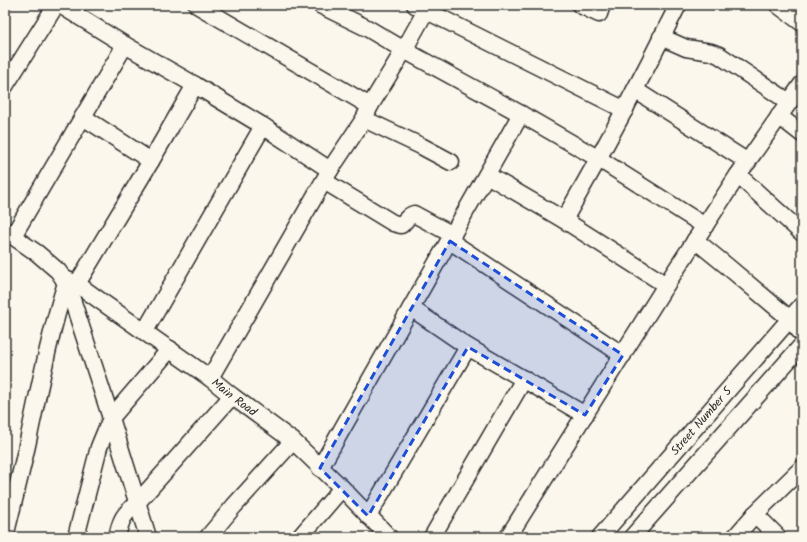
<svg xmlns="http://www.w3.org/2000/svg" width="807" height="542" viewBox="0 0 807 542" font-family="Kalam,sans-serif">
<rect width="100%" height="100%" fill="#fbf7ec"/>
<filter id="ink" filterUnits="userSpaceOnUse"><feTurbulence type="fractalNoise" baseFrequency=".025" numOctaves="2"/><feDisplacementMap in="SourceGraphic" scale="8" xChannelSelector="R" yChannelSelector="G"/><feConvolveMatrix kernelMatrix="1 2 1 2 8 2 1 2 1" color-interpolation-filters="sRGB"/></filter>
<g filter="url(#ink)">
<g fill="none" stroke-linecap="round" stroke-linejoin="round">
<defs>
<g id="minor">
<polyline points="60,5 125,45 195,85 263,126 330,170"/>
<polyline points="197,5 370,106"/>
<polyline points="320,5 367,28 404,50 521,114 599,159 705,226"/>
<polyline points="415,5 625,110"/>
<polyline points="580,5 599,14 602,5"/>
<polyline points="778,5 802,23"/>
<polyline points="661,37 686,48 711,52 719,55 789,102"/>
<polyline points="5,86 56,5"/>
<polyline points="635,90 748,162"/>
<polyline points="779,116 802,134"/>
<polyline points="83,117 151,161"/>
<polyline points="364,119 421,146 451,162"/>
<polyline points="487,175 564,220 666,285 508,537"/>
<polyline points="738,175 802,233"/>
<path d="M 324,181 L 393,223 L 401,225 C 406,221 408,215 414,214 L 453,235"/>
<path d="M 564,220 C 604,150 642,78 678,5"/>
<polyline points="5,231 37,253 58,271 63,278 70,293 111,418 148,537"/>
<polyline points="13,236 125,45"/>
<polyline points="695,240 727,266 790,319 802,334"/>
<polyline points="450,241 623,355"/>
<path id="s1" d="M 63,278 L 77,284 L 102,302 L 210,378 L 232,396 L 293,441 L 342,488 L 389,537"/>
<polyline points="77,284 151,161 195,85"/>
<polyline points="666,285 738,175 802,84"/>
<polyline points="411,308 468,347"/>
<polyline points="145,331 263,126"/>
<polyline points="210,378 330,170 364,119 370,106 404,50 429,5"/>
<polyline points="320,468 521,114"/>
<polyline points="755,514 778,537"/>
<polyline points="368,516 468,347 585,415"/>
<path d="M 5,537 C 13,503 22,470 29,436 C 40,385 50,333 66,283"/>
<polyline points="76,537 99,447 111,418 170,349"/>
<path d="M 117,537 C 121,519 123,515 137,503 L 232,396"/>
<polyline points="208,537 234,506 293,441"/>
<polyline points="300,537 342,488"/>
<polyline points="432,537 524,379"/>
<path id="s2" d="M 600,537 L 802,305"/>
<polyline points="632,537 802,345"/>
<polyline points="735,537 755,514 802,468"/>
</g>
</defs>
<use href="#minor" stroke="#2b2b2b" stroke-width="19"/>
<use href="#minor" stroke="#fbf7ec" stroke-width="16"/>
</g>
</g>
<path fill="#1d4ed8" fill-opacity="0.2" stroke="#1d4ed8" stroke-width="3" stroke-dasharray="8 5" stroke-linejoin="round" d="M 450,241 L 623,355 L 585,415 L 468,347 L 368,516 L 320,468 Z"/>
<g text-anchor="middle" stroke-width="3" stroke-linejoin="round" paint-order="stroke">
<g font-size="12" fill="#2b2b2b" stroke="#fbf7ec">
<text dy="4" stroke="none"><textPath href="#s1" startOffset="209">Main Road</textPath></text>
<text dy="4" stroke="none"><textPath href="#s2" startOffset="154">Street Number 5</textPath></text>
</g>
</g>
<rect width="807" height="542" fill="none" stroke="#fbf7ec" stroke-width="20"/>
<rect x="10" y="10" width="787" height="522" fill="none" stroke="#2b2b2b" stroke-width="1.5" filter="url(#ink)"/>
</svg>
